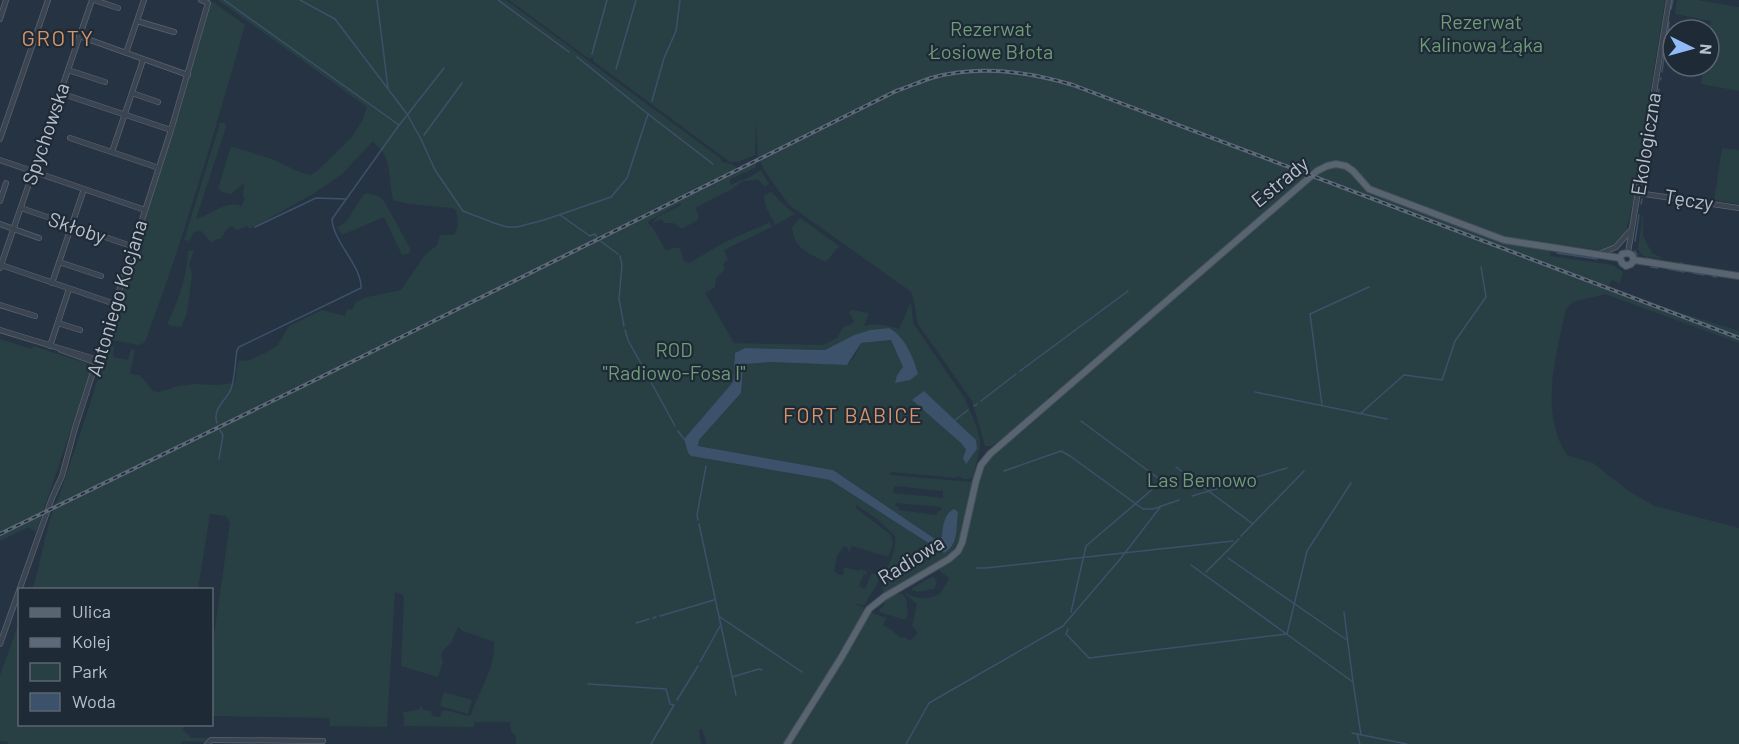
<svg xmlns="http://www.w3.org/2000/svg" width="1739" height="744" viewBox="0 0 1739 744" font-family="Barlow,sans-serif">
<rect width="100%" height="100%" fill="#263342"/>
<g fill="#284043" fill-rule="evenodd">
<path d="M 218,0 L 506,0 L 720,158 L 722,162 L 732,164 L 737,168 L 729,172 L 729,174 L 757,161 L 755,168 L 730,179 L 730,185 L 750,177 L 761,170 L 769,184 L 765,187 L 758,180 L 743,181 L 732,189 L 695,208 L 699,216 L 697,220 L 682,229 L 673,223 L 664,223 L 661,219 L 653,223 L 653,222 L 657,217 L 681,205 L 680,203 L 649,221 L 648,223 L 653,228 L 666,251 L 673,248 L 680,248 L 684,261 L 689,263 L 727,241 L 770,222 L 772,227 L 724,250 L 728,260 L 725,262 L 723,265 L 725,269 L 716,278 L 715,287 L 705,293 L 734,343 L 823,345 L 837,338 L 843,327 L 851,325 L 854,321 L 849,312 L 852,310 L 869,313 L 864,326 C 876,323 888,325 899,329 L 911,302 L 913,323 L 965,399 L 976,425 L 980,440 L 980,448 L 973,477 C 967,481 963,479 958,476 L 956,478 L 891,472 L 890,475 L 973,482 L 960,538 L 949,556 L 885,594 L 883,592 C 880,572 898,556 895,536 L 877,519 L 856,505 L 856,508 L 891,535 L 893,544 L 888,557 L 852,546 L 849,554 L 848,548 L 844,546 L 837,556 L 834,571 L 840,575 L 843,575 L 844,567 L 859,571 L 861,569 L 866,571 L 867,575 L 864,574 L 859,586 L 865,589 L 871,574 L 874,573 L 879,575 C 879,588 868,594 865,605 L 856,604 L 856,605 L 864,607 L 862,617 L 784,744 L 707,744 L 702,729 L 699,730 L 701,744 L 516,744 L 516,736 L 511,731 L 510,722 L 474,722 L 474,727 L 404,726 L 404,718 L 403,712 L 419,710 L 420,707 L 422,707 L 423,710 L 431,711 L 432,716 L 440,717 L 442,711 L 446,710 L 467,716 L 471,715 C 478,692 496,667 494,642 L 463,631 L 458,627 L 451,643 L 444,649 L 441,654 L 443,662 L 438,677 L 401,666 L 404,598 L 403,595 L 395,592 L 387,727 L 330,726 L 329,718 L 212,716 L 212,649 L 230,523 L 226,516 L 210,514 L 198,589 L 32,590 C 43,558 45,523 60,494 L 95,389 L 94,388 L 99,377 L 98,374 L 106,351 L 109,351 L 110,346 L 114,346 L 113,357 L 128,360 L 131,349 L 135,350 L 130,374 L 140,375 L 153,391 L 159,392 L 178,386 L 195,384 L 216,385 L 235,383 L 238,361 L 250,360 L 265,353 L 277,346 L 289,326 L 322,310 L 345,316 L 347,309 L 352,310 L 356,302 L 367,297 L 401,290 L 424,256 L 437,245 L 440,235 L 454,235 C 459,229 458,218 456,211 L 457,211 L 452,208 L 409,204 L 393,200 C 390,188 390,162 383,152 C 380,148 376,146 373,141 L 342,174 L 313,194 L 250,229 L 247,226 L 237,230 L 232,226 C 225,228 225,235 220,239 L 217,239 L 212,243 L 201,231 L 194,232 L 189,241 L 184,240 L 220,123 L 225,123 L 226,127 L 196,219 C 211,215 225,200 241,206 L 245,199 L 243,196 L 244,183 L 231,194 L 222,192 L 218,189 L 231,146 L 277,161 L 299,172 L 310,175 L 317,171 L 352,137 L 363,119 L 367,107 ZM 889,328 L 910,380 L 897,375 L 903,368 L 892,340 L 861,343 L 854,357 L 847,365 L 770,362 L 746,364 L 743,367 L 741,393 L 699,440 L 698,446 L 833,470 L 935,539 L 942,542 L 944,553 L 830,480 L 692,456 L 688,453 L 684,439 L 733,382 L 735,353 L 745,348 L 825,350 L 854,335 L 870,330 ZM 923,391 L 969,433 L 966,463 L 966,451 L 961,443 ZM 894,486 L 943,491 L 943,498 L 893,493 ZM 896,503 L 941,507 L 941,511 L 938,511 L 937,515 L 899,510 L 899,507 L 895,506 Z"/>
<path d="M 509,0 L 1665,0 L 1644,132 L 1637,164 L 1637,175 L 1635,194 L 1626,231 L 1616,245 L 1609,249 L 1600,250 L 1504,238 L 1375,189 L 1370,186 L 1358,173 L 1329,163 L 1322,165 L 1309,173 L 1274,159 L 1273,162 L 1307,175 L 1054,394 L 1050,395 L 1047,400 L 998,442 L 991,446 L 985,446 L 972,401 L 918,324 C 915,314 916,300 910,291 L 789,205 L 764,170 L 760,160 L 787,146 L 788,144 L 758,157 L 756,122 L 755,155 L 738,162 L 730,162 L 593,61 L 593,57 L 589,59 Z"/>
<polygon points="1677,0 1698,0 1739,7 1739,91 1701,84 1703,66 1709,66 1709,31 1711,21 1675,14"/>
<path d="M 210,2 L 213,2 L 245,25 C 215,131 184,238 145,342 L 139,345 L 111,340 L 107,338 L 109,331 L 176,122 Z"/>
<polygon points="1722,148 1739,150 1739,204 1714,200"/>
<path d="M 1334,167 L 1348,170 L 1362,184 L 1507,243 L 1550,250 L 1550,256 L 1613,265 L 1623,272 L 1620,283 L 1612,280 L 1608,286 L 1675,311 L 1739,331 L 1739,343 L 1605,294 L 1573,302 L 1566,309 C 1556,355 1539,413 1567,455 L 1593,463 L 1630,492 L 1655,506 L 1739,528 L 1739,744 L 790,744 L 869,613 L 873,613 L 887,618 L 883,625 L 892,630 L 892,631 L 902,638 L 904,637 L 910,641 L 918,633 L 912,626 L 917,604 L 905,594 L 907,593 C 914,600 934,600 941,592 C 944,589 947,582 949,578 L 938,570 L 959,556 L 965,546 L 978,483 L 981,477 L 980,473 C 994,444 1026,423 1050,403 L 1055,403 L 1055,399 L 1321,171 Z"/>
<polygon points="771,192 787,208 795,214 775,225 765,205 764,195"/>
<polygon points="367,193 378,196 384,201 410,248 410,253 402,255 384,217 342,235 337,227 346,222 363,195"/>
<polygon points="1643,212 1643,236 1652,253 1665,259 1643,256 1638,249"/>
<path d="M 800,218 L 839,246 L 826,262 C 808,253 794,249 792,227 Z"/>
<path d="M 188,251 L 194,251 L 189,264 L 192,274 L 187,313 L 181,327 L 167,325 C 178,301 187,277 188,251 Z"/>
<polygon points="0,339 32,349 33,346 86,363 91,371 36,532 28,527 0,541"/>
<polygon points="933,576 937,582 934,589 917,592 912,590 912,588"/>
<polygon points="900,590 904,590 897,594 902,594 906,598 908,615 905,620 879,612 879,610 885,604 884,603 878,608 877,606"/>
<polygon points="19,623 20,724 184,725 183,730 191,738 210,738 203,742 182,741 181,744 8,744 8,742 0,741 0,675"/>
<polygon points="444,692 472,700 468,714 440,706"/>
</g>
<g fill="#3c516a">
<path d="M 889,328 C 905,337 913,356 918,374 L 910,380 L 895,383 L 897,375 L 903,367 L 891,340 L 861,343 L 847,365 L 770,362 L 746,364 L 743,368 L 741,393 L 699,440 L 698,446 L 833,470 L 935,539 L 941,542 C 943,531 942,515 954,509 L 958,512 C 956,527 959,545 944,553 L 830,480 L 691,456 L 688,453 L 684,439 L 733,382 L 735,353 L 745,348 L 825,350 L 854,335 L 870,330 Z"/>
<polygon points="924,391 976,440 977,449 966,464 963,458 966,450 961,443 912,400"/>
</g>
<g fill="none" stroke-linecap="round" stroke-linejoin="round">
<g stroke="#3c516a" stroke-width="1.5">
<polyline points="224,0 399,125"/>
<polyline points="300,0 335,19 357,48 407,114 421,139 435,170 463,211 494,223 507,227 517,227 544,220 611,197 627,178 648,114"/>
<polyline points="377,0 388,88"/>
<polyline points="498,0 569,52"/>
<polyline points="1671,9 1673,0"/>
<polyline points="1667,41 1669,22"/>
<polyline points="592,54 607,0"/>
<polyline points="577,57 648,114 713,164"/>
<polyline points="616,69 636,0"/>
<polyline points="1662,72 1665,50"/>
<polyline points="1660,80 1661,78"/>
<polyline points="1658,97 1659,89"/>
<polyline points="652,101 664,58 676,31 680,0"/>
<polyline points="424,135 462,83"/>
<polyline points="1646,173 1649,151"/>
<polyline points="1644,186 1644,182"/>
<polyline points="1641,204 1642,199"/>
<polyline points="560,215 590,236 595,234 597,237"/>
<polyline points="255,227 316,198 346,199"/>
<polyline points="599,240 618,254"/>
<polyline points="1635,241 1639,215"/>
<polyline points="1635,251 1637,255"/>
<polyline points="1557,253 1597,259"/>
<polyline points="620,256 622,265 619,299 624,326"/>
<polyline points="1646,258 1665,262"/>
<polyline points="1679,264 1682,263"/>
<polyline points="1651,267 1658,268"/>
<polyline points="1668,269 1684,272"/>
<polyline points="1693,273 1704,275"/>
<polyline points="1712,276 1716,277"/>
<polyline points="625,330 628,340 675,426"/>
<polyline points="1020,371 1128,291"/>
<polyline points="1255,392 1387,419"/>
<polyline points="981,401 1016,374"/>
<polyline points="1322,405 1310,314 1369,287"/>
<polyline points="974,406 977,404"/>
<polyline points="1360,414 1404,375 1442,380 1455,341 1486,297 1481,267"/>
<polyline points="955,420 968,410"/>
<path d="M 217,423 C 212,408 226,401 231,389 C 235,378 235,362 237,350 L 239,347 L 361,288 C 362,266 333,242 332,219 L 397,128 L 444,68"/>
<polyline points="678,431 684,439"/>
<polyline points="219,459 223,435 220,430"/>
<polyline points="1176,467 1253,524"/>
<polyline points="1004,471 1061,451 1070,456 1143,509 1153,509 1179,500"/>
<polyline points="1192,496 1287,468"/>
<polyline points="698,520 697,515 706,466"/>
<polyline points="699,524 736,695"/>
<polyline points="1241,536 1304,471"/>
<polyline points="1228,558 1347,640"/>
<polyline points="1191,565 1353,682"/>
<polyline points="977,568 986,568 1233,541"/>
<polyline points="1206,572 1239,539"/>
<polyline points="1071,612 1086,546 1162,481 1081,421"/>
<polyline points="1344,612 1353,682 1361,735"/>
<polyline points="660,616 714,600"/>
<polyline points="720,617 802,672"/>
<polyline points="653,618 656,617"/>
<polyline points="636,623 649,619"/>
<polyline points="1068,629 1066,634 1089,658 1287,634 1307,551 1351,483"/>
<polyline points="700,662 720,626"/>
<polyline points="732,677 759,669 762,670"/>
<polyline points="588,684 666,689 670,704 674,705 651,744"/>
<polyline points="677,700 698,666"/>
<polyline points="1352,733 1407,744"/>
<polyline points="1357,734 1360,744"/>
<polyline points="906,744 929,703 1063,626 1121,558 1161,506"/>
</g>
<defs>
<g id="minor">
<polyline points="94,0 118,8"/>
<polyline points="0,19 6,0"/>
<polyline points="137,21 174,32"/>
<polyline points="79,36 188,75"/>
<polyline points="126,53 144,0"/>
<polyline points="68,70 105,82"/>
<polyline points="60,93 171,130"/>
<polyline points="132,93 158,102"/>
<polyline points="70,138 159,168"/>
<polyline points="0,139 48,0"/>
<polyline points="112,152 143,60"/>
<polyline points="0,160 145,210"/>
<polyline points="1638,193 1739,208"/>
<polyline points="0,201 6,183"/>
<polyline points="21,208 134,247"/>
<polyline points="0,224 39,238"/>
<polyline points="1628,253 1669,0"/>
<polyline points="1599,254 1616,247 1630,231"/>
<polyline points="59,262 101,276"/>
<polyline points="1,265 115,304"/>
<polyline points="0,268 92,0"/>
<polyline points="52,283 84,189"/>
<polyline points="0,305 35,316"/>
<polyline points="58,323 80,330"/>
<polyline points="0,330 98,360"/>
<polyline points="50,346 69,289"/>
<polyline points="61,350 97,363"/>
<polyline points="0,644 52,498 62,476 75,428 171,130 208,3 201,0"/>
<polyline points="207,744 211,740 215,740 323,741"/>
</g>
<g id="major">
<polyline points="1620,258 1622,263 1626,266 1631,264 1634,260"/>
<polyline points="1620,258 1622,254 1628,253 1632,255 1634,260"/>
<polyline points="1634,260 1739,276"/>
<polyline points="787,744 841,658 869,609 884,597 949,559 958,551 962,543 976,481 981,465 990,454 1317,171 1327,166 1336,164 1346,166 1353,171 1369,189 1504,240 1620,258"/>
</g>
</defs>
<use href="#minor" stroke="#59636f" stroke-width="6"/>
<use href="#major" stroke="#444e5b" stroke-width="8"/>
<use href="#minor" stroke="#3b4551" stroke-width="4.5"/>
<use href="#major" stroke="#596471" stroke-width="6"/>
<defs>
<path id="rail" d="M 0,534 L 309,383 L 896,91 C 908,87 919,82 931,78 C 978,65 1027,71 1073,85 L 1739,338"/>
</defs>
<use href="#rail" stroke="#5d6978" stroke-width="4"/>
<use href="#rail" stroke="#1f2a37" stroke-width="1.5" stroke-dasharray="4.5" stroke-linecap="butt"/>
</g>
<g text-anchor="middle" stroke-width="4.5" stroke-linejoin="round" paint-order="stroke">
<g font-size="20" fill="#6f9c78" stroke="#1f2a37">
<text x="1481" y="29">Rezerwat<tspan x="1481" dy="23">Kalinowa Łąka</tspan></text>
<text x="991" y="36">Rezerwat<tspan x="991" dy="23">Łosiowe Błota</tspan></text>
<text x="674" y="357">ROD<tspan x="674" dy="23">"Radiowo-Fosa I"</tspan></text>
<text x="1202" y="487">Las Bemowo</text>
</g>
<g font-size="20" fill="#b8c0cb" stroke="#1f2a37">
<text transform="translate(46 134) rotate(-71)" y="7">Spychowska</text>
<text transform="translate(1646 144) rotate(-81)" y="7">Ekologiczna</text>
<text transform="translate(1280 182) rotate(-39)" y="7">Estrady</text>
<text transform="translate(1689 200) rotate(9)" y="7">Tęczy</text>
<text transform="translate(77 228) rotate(19)" y="7">Skłoby</text>
<text transform="translate(117 298) rotate(-73)" y="7">Antoniego Kocjana</text>
<text transform="translate(911 560) rotate(-32)" y="7">Radiowa</text>
</g>
<g font-size="21" letter-spacing="1.5" fill="#d59469" stroke="#1f2a37">
<text x="853" y="423">FORT BABICE</text>
</g>
<g font-size="22" letter-spacing="1.5" fill="#d59469" stroke="#1f2a37">
<text x="58" y="46">GROTY</text>
</g>
</g>
<rect x="18" y="588" width="195" height="138" fill="#1f2a37" stroke="#5c6672" stroke-width="1.5"/>
<rect x="30" y="608" width="30" height="9" fill="#596471" stroke="#5c6672" stroke-width="1.5"/>
<text x="72" y="618" font-size="18" fill="#b8c0cb">Ulica</text>
<rect x="30" y="638" width="30" height="9" fill="#5d6978" stroke="#5c6672" stroke-width="1.5"/>
<text x="72" y="648" font-size="18" fill="#b8c0cb">Kolej</text>
<rect x="30" y="663" width="30" height="18" fill="#284043" stroke="#5c6672" stroke-width="1.5"/>
<text x="72" y="678" font-size="18" fill="#b8c0cb">Park</text>
<rect x="30" y="693" width="30" height="18" fill="#3c516a" stroke="#5c6672" stroke-width="1.5"/>
<text x="72" y="708" font-size="18" fill="#b8c0cb">Woda</text>
<g transform="translate(1691 48) rotate(95)"><circle r="28" fill="#1f2a37" stroke="#5c6672" stroke-width="1.5"/>
<path d="M0-4.5L10 22L0 15L-10 22Z" fill="#91bbf7"/>
<text y="-9" font-size="16" font-weight="bold" text-anchor="middle" fill="#b8c0cb">N</text>
</g>
</svg>
